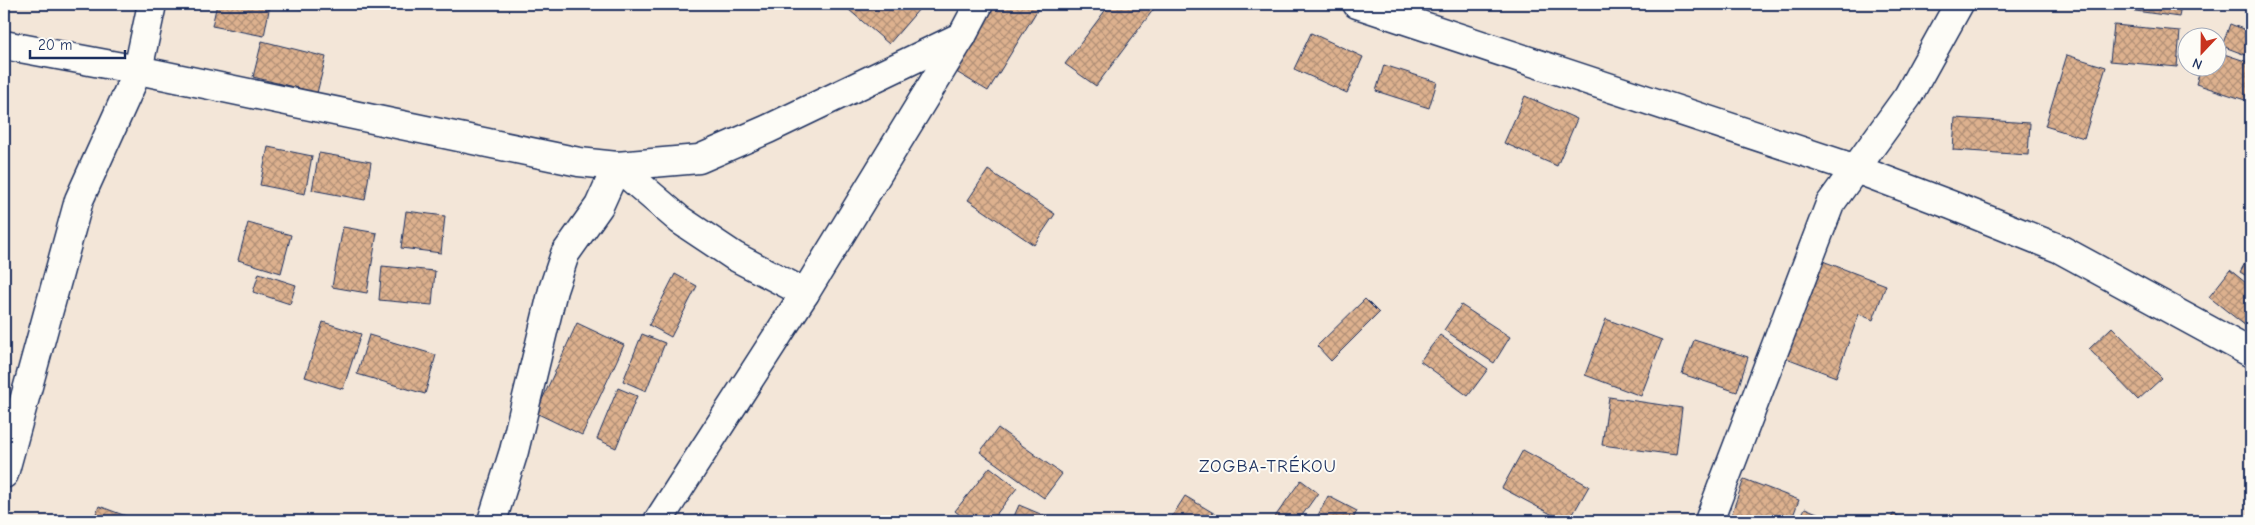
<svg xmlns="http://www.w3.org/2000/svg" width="2255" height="525" viewBox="0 0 2255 525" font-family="'Comic Neue',sans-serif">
<defs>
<pattern id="building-cross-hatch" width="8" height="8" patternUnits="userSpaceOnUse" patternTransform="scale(1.25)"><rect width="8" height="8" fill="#ddb18e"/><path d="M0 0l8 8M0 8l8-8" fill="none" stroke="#b29077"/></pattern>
</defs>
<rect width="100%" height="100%" fill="#f3e6d8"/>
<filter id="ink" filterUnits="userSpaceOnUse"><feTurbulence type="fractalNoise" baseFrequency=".02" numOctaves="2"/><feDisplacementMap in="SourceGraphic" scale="10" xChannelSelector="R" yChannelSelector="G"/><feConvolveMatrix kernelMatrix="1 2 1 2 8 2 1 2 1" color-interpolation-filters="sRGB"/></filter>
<g filter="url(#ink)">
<g fill="url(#building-cross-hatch)" stroke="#1b2f5e">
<polygon points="217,4 270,5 264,36 212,26"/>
<polygon points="274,4 306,4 306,9 274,7"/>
<polygon points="842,4 915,4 920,8 889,44"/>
<polygon points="994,4 1041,4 988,91 953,70"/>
<polygon points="1110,4 1153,4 1156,6 1096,86 1065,64"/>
<polygon points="2122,4 2181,4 2179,17 2121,9"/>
<polygon points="2230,24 2251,32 2251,57 2222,46"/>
<polygon points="2114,25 2180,31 2177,67 2110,61"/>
<polygon points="1311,33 1363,57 1347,93 1294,69"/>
<polygon points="262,41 326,57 317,93 253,77"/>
<polygon points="2218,52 2251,63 2251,102 2196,84 2201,68 2218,68"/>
<polygon points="2067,55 2106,67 2084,138 2045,126"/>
<polygon points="1384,65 1437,82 1429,108 1376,91"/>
<polygon points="1525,96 1577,119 1557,166 1504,143"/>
<polygon points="1955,118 2030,123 2028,155 1953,150"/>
<polygon points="268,147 312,156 305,194 260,185"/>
<polygon points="319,153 371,162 365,200 312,190"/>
<polygon points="988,170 1055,214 1034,245 968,200"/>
<polygon points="406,211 445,216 441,253 401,248"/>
<polygon points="248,223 291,235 281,273 238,260"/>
<polygon points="343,227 377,233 367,293 332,287"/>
<polygon points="2251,252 2251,279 2240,272"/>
<polygon points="1820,260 1886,285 1873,320 1859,314 1836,377 1784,357"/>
<polygon points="382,266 435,271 432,305 379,300"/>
<polygon points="2230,270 2251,287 2251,330 2209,297"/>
<polygon points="259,273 296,285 290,304 253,292"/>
<polygon points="675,274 697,286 671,337 649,325"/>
<polygon points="1365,299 1379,313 1331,361 1317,346"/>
<polygon points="1461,305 1510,337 1494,363 1444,330"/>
<polygon points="1606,319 1662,340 1641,396 1585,375"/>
<polygon points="323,322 361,334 343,389 305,377"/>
<polygon points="577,323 624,345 582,435 536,413"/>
<polygon points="2112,327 2162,378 2138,400 2089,349"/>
<polygon points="642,334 665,343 646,391 623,381"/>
<polygon points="369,335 436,355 425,394 357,374"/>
<polygon points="1440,335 1488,369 1468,396 1420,361"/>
<polygon points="1694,340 1748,357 1737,392 1682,374"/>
<polygon points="618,388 637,396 616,448 597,439"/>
<polygon points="1609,397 1682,408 1676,455 1602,445"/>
<polygon points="998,428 1062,474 1044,498 980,452"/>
<polygon points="1523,450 1589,486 1569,521 1564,521 1502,488"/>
<polygon points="990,467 1017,488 991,521 967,521 955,511"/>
<polygon points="1744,479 1799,500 1791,521 1729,521"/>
<polygon points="1301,480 1318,493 1298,521 1272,521"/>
<polygon points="1185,496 1227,521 1169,521"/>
<polygon points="1328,496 1357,511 1352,521 1315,521"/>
<polygon points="1019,505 1057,521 1012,521"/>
<polygon points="99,506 134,519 133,521 93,521"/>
<polygon points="1805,508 1837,521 1799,521"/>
<polygon points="1893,514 1913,521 1890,521"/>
</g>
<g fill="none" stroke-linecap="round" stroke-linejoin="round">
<defs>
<g id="minor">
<polyline points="1357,4 1856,169 1951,205 2058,248 2251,353"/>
<polyline points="4,45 138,70 579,162 617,166 699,159 768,129 962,36"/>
<polyline points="4,474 79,200 138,70 152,4"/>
<polyline points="492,521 514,451 553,290 565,254 599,206 617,166 680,220 734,256 805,293"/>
<polyline points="658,521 805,293 962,36 979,4"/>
<polyline points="1709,521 1830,204 1908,96 1959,4"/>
</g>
</defs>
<use href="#minor" stroke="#1b2f5e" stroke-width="31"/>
<use href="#minor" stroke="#fdfcf7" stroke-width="28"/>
</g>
</g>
<g text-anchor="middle" stroke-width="4" stroke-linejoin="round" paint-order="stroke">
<g font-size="18" letter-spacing="1" fill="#1b2f5e" stroke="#fdfcf7">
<text x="1268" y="472">ZOGBA-TRÉKOU</text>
</g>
</g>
<rect width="2255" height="525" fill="none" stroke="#fdfcf7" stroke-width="20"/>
<rect x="10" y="10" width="2235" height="505" fill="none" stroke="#1b2f5e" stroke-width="2" filter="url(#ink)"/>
<g transform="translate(2202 52) rotate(202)"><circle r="24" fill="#fdfcf7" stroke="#a3aaba"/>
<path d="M0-4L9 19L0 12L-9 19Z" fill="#c8321e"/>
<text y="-8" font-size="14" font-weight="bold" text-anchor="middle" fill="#1b2f5e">N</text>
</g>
<path d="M30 50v8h95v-8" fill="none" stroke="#1b2f5e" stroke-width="2.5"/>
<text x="38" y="50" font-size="15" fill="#1b2f5e" stroke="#fdfcf7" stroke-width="4" paint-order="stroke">20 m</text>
</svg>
